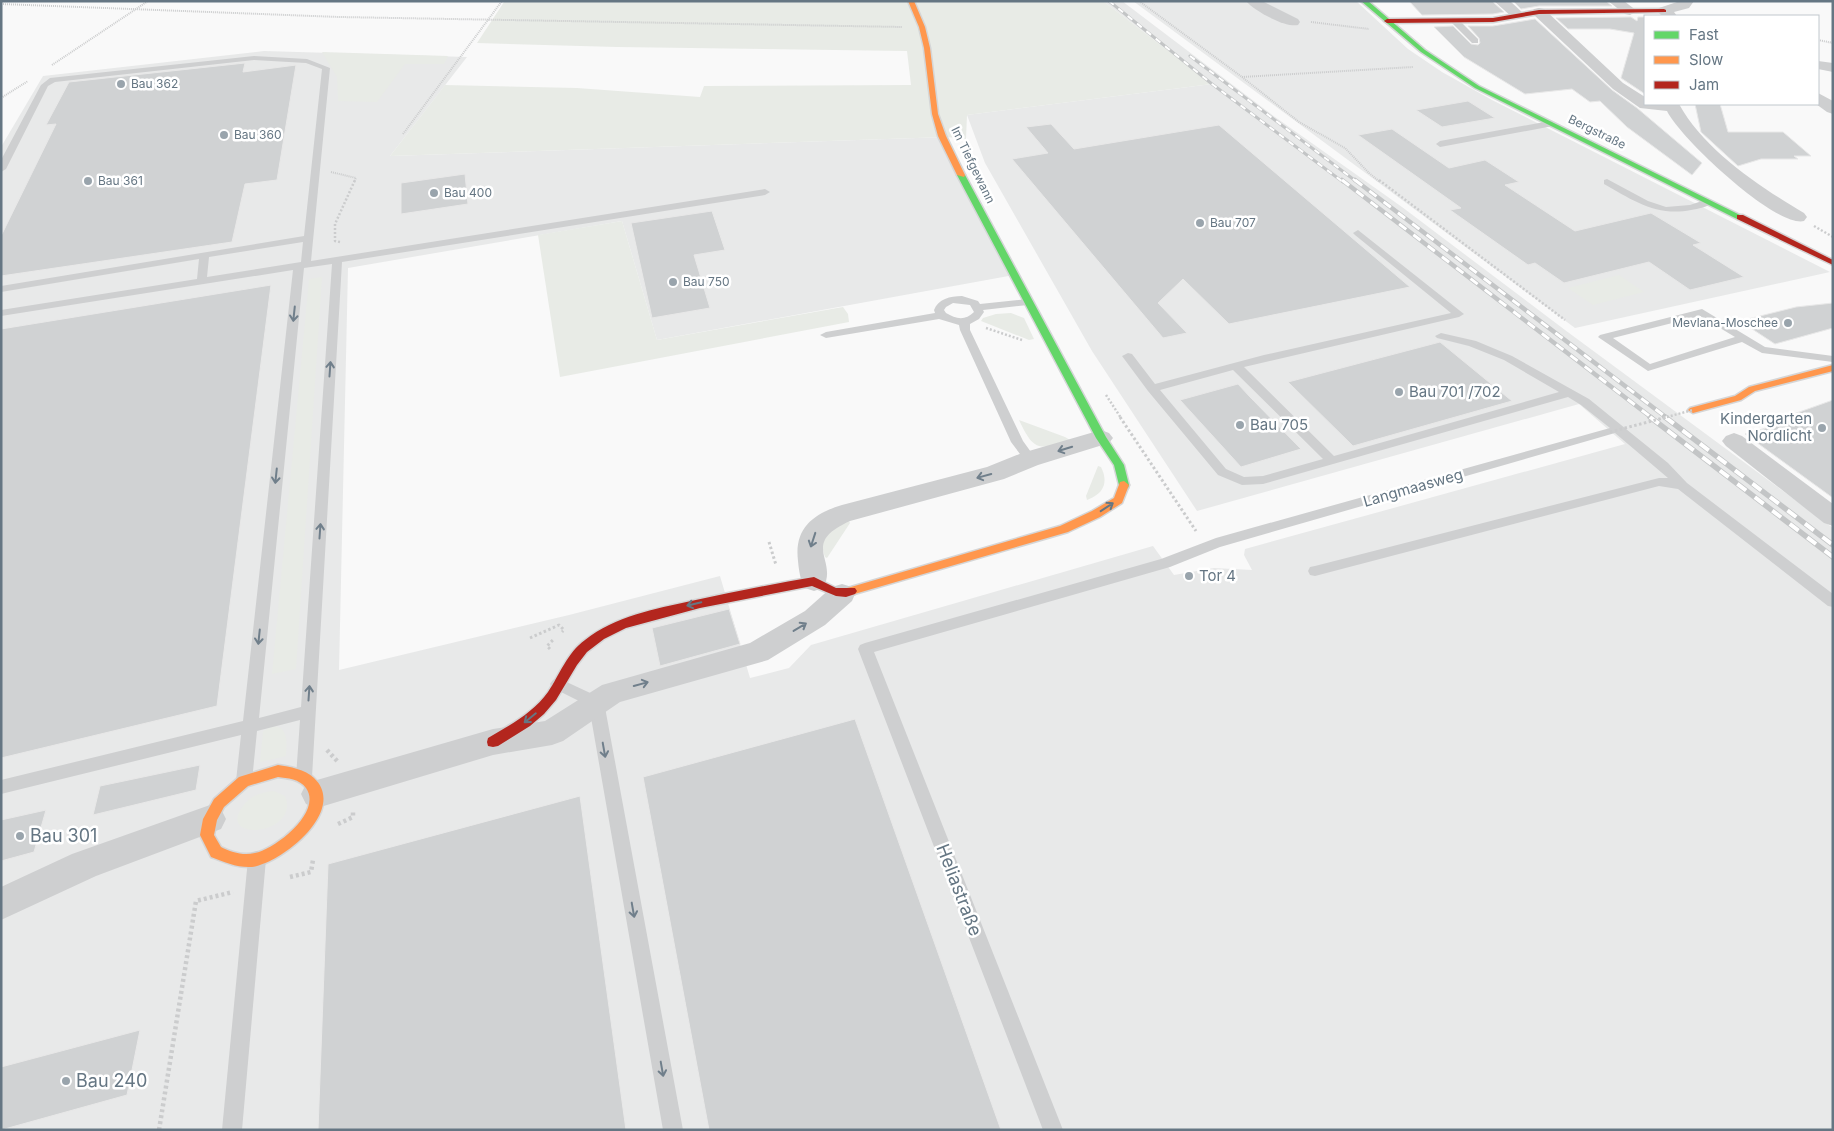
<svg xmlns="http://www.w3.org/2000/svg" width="1834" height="1131" viewBox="0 0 1834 1131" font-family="Inter,sans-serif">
<rect width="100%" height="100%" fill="#f9f9f9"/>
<g fill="#e8e9e9">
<polygon points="1103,1 1122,1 1275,117 1402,207 1565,330 1833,528 1833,1130 1,1130 1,147 43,76 264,51 467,57 390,156 946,137 1014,275 657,340 622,221 348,268 339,670 569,615 720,576 750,678 789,668 811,645 1153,546 1174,575 1214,568 1252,570 1244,555 1245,549 1625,444 1579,404 1197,511 1092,351 985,163 967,115 1212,84"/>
<polygon points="1133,1 1356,1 1408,49 1442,72 1492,100 1830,272 1575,328"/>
</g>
<g fill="#e8ebe6">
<polygon points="487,1 1103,1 1212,84 967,115 966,139 946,137 390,156 445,85 577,88 700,97 704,86 911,85 907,51 617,47 477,43 504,2"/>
<polygon points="322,52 448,56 444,64 405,64 377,102 338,101 337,77"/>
<polygon points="622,221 657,340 843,307 848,314 849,322 560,377 538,235"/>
<polygon points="1619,275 1644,292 1593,305 1568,288"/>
<polygon points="322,277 296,669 272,674 309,279"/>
<polygon points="1011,313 1024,318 1034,339 1029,340 981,321 983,318 996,314"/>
<path d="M 1019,420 L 1065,437 L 1070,440 C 1039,450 1034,452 1019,420 Z"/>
<path d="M 1098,466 L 1101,467 C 1109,483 1103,494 1087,500 L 1086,496 Z"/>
<path d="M 849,521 L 850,523 L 827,558 L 825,557 C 817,534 830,529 849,521 Z"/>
<path d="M 273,726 C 289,727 287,744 286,756 L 260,762 L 263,731 Z"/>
<path d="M 274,791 L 285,796 C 301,835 215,843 243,806 C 250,796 261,792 274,791 Z"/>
</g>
<g fill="#d0d2d3" stroke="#e8e8e8">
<polygon points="1409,1 1492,1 1504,12 1493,14 1422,15"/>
<polygon points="1513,1 1606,1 1612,6 1539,6 1521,9"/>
<polygon points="1631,17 1637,21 1638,17 1645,17 1645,94 1621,78 1634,33 1610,29 1568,29 1556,18"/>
<polygon points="1535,19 1612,90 1637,108 1702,163 1692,175 1627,127 1600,101 1590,102 1572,89 1525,94 1464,57 1434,27 1453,26 1471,44 1478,45 1480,43 1479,38 1468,26 1493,26"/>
<polygon points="245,63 243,72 296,65 277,180 245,184 232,242 1,276 1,236 56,124 46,125 69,82"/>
<polygon points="1468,101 1495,118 1442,127 1416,110"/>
<polygon points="1695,104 1720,104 1728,132 1783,132 1811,156 1794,156 1798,159 1761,159 1738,166 1701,132"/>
<polygon points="1051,124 1074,149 1219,125 1410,287 1229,324 1183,279 1158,303 1187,333 1163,338 1012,159 1048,153 1026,127"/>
<polygon points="1392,129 1449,168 1485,160 1519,182 1505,185 1575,231 1651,213 1701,243 1693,245 1744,277 1690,290 1649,262 1564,283 1535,263 1528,265 1450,210 1461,208 1358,135"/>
<polygon points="465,174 468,204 401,214 401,183"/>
<polygon points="712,211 725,250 694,255 710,308 652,318 631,223"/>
<polygon points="271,285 217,706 1,758 1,329"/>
<polygon points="1833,303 1833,328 1775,344 1740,321 1796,307"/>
<polygon points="1440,342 1512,401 1353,446 1288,382"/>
<polygon points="1238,384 1250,397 1301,449 1241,467 1180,400"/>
<polygon points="1833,400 1833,498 1745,434 1797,419 1791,415"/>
<polygon points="729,609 740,644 660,666 652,628"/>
<polygon points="855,719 1001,1130 709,1130 643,777"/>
<polygon points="200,765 196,790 93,815 100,786"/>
<polygon points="580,796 626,1130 318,1130 328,864"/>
<polygon points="46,810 34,852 1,861 1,820"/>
<polygon points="140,1030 127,1095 1,1130 1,1067"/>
</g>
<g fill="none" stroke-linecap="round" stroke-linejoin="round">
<defs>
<g id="fast">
<polygon points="1361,1 1368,1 1425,50 1479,86 1744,217 1737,219 1475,88 1421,52"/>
<polygon points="958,173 965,175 1106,437 1124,465 1129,485 1128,488 1124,489 1119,485 1114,465 1096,438 957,175"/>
</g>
<g id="slow">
<polygon points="908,1 914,1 925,27 930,48 938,114 946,136 965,175 964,177 957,175 938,136 932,114 924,48 919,27"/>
<polygon points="1833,365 1833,371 1755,391 1741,400 1693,413 1688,410 1690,408 1735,396 1749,387"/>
<polygon points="1124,481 1129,485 1122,503 1100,517 1068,532 851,595 847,594 845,591 847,588 851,587 1060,526 1092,511 1114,498 1120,482"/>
<path d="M 278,765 C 290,767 305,769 314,778 C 348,810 282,863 252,867 C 238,868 224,862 211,857 L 200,835 L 203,819 L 214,799 L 239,777 ZM 278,777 C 287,778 300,779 306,788 C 323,812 275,849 255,853 C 243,856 231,852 221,847 L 214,835 L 217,820 L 224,807 L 248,786 Z"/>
</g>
<g id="jam">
<polygon points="1664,9 1666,10 1666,12 1539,14 1493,22 1387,23 1384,21 1387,19 1493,18 1539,10"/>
<polygon points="1737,215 1743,215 1833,260 1833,265 1737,219"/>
<path d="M 814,577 L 836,588 L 855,588 L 857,591 L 855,594 L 846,597 L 836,596 L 812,586 L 700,608 L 626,628 L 604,639 L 587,652 L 577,665 L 556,700 L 544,714 L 530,726 L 498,746 L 493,747 L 488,746 L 487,742 L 488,738 C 510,725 533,713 548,692 C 560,674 567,653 585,640 C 615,616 655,609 691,601 C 732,592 773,584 814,577 Z"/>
</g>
</defs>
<use href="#fast" stroke="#d5d6d7" stroke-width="3"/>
<use href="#slow" stroke="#d5d6d7" stroke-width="3"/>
<use href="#jam" stroke="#d5d6d7" stroke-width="3"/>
<g stroke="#cbcccd" stroke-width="2" stroke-dasharray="1 1" stroke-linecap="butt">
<polyline points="1139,1 1242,77 1299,122 1345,148 1369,173 1380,182"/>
<polyline points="1,4 339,17 902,27"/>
<polyline points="1311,22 1369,29"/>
<polyline points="1818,40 1833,43"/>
<polyline points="52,65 148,1"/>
<polyline points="1242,77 1413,67"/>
<polyline points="1,98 28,81"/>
<polyline points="403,134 502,1"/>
<polyline points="331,172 356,178 354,182"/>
</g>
<g stroke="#cbcccd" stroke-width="2.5" stroke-dasharray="2 2" stroke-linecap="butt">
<polyline points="1379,180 1565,320"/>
<polyline points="1814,226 1833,237"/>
<polyline points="340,242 335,241 335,224 355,180"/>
<polyline points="986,328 1022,340"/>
<polyline points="1106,395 1121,418"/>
</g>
<g stroke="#cbcccd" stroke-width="3" stroke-dasharray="2.5 2.5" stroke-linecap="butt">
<polyline points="1120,417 1196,531"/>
<polyline points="769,542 776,565"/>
<polyline points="530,638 559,625 564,630 562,632"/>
<polyline points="550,649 547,646 554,639"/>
</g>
<g stroke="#cbcccd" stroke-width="4.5" stroke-dasharray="3 3" stroke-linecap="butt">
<polyline points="327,750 338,762"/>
<polyline points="338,824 353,817 353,810"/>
<polyline points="290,877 311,872 313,860"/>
<polyline points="159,1130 196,901 233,892"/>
</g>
<g fill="#cecfd0" fill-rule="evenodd">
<polygon points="1452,19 1458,19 1478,39 1478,43 1472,43 1452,23"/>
<path d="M 254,56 L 307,59 L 330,68 L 311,261 L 765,189 L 770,192 L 765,195 L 342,262 L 312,777 L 310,782 L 304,784 L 298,782 L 296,777 L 300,720 L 257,731 L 252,781 L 250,786 L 244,788 L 238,786 L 236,781 L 241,735 L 1,794 L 1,780 L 243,721 L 293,270 L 1,316 L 1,310 L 197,279 L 199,259 L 1,292 L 1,286 L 304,236 L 322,69 L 306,63 L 254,60 L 55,82 L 48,86 L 6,169 L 1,172 L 1,160 L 41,85 L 50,78 ZM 303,242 L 301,262 L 207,277 L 209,257 ZM 332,264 L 301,707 L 259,718 L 304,268 Z"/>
<polygon points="1550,121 1553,122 1553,126 1440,147 1436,144 1440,141"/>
<path d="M 1607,179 L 1648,201 L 1666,207 L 1690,205 L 1708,199 L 1713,202 C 1708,207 1698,209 1691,210 C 1657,217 1632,200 1604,184 L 1604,180 Z"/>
<path d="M 1358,230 L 1464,314 L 1459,317 L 1244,367 L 1334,456 L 1559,392 L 1504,360 L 1469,346 L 1437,338 L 1435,336 L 1441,333 L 1476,341 L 1512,356 L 1589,399 L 1668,463 L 1687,483 L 1833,594 L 1833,607 L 1828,606 L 1678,489 L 1659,486 L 1315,576 L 1310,575 L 1308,571 L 1310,567 L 1315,566 L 1659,478 L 1668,478 L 1615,433 L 1220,547 L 1170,567 L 874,652 L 1063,1130 L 1043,1130 L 858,649 L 860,645 L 865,643 L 1161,559 L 1216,538 L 1610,428 L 1581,405 L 1568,397 L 1263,484 L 1242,485 L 1218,475 L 1148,391 L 1122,356 L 1128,353 L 1132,354 L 1155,384 L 1264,355 L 1451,313 L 1355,235 L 1353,233 ZM 1233,370 L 1323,459 L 1263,476 L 1244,477 L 1226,469 L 1160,390 Z"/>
<path d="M 962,296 L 978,301 L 980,304 L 1028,299 L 1033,302 L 1028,305 L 983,310 L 984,312 L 979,319 L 970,324 L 970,330 L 1023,441 L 1036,459 L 1034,462 L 1026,462 L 1011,442 L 960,330 L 959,325 L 939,319 L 826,338 L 820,335 L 826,332 L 935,313 L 934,310 C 938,299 950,296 962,296 ZM 953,303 L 970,305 L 974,312 C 965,321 956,319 946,313 L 944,310 L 946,307 Z"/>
<path d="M 1702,309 L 1765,347 L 1833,356 L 1833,362 L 1762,353 L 1742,342 L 1648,371 L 1598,337 L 1600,335 ZM 1700,316 L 1735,337 L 1650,364 L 1613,338 Z"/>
<polygon points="558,678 601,698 604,702 683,1130 663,1130 589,706 553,688 550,684 553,680"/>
<polygon points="257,851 263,853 266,859 242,1130 222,1130 248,859 251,853"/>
</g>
<g fill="#cecfd0" fill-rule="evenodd">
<path d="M 1246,1 L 1262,1 L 1298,19 L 1300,22 L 1298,25 C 1286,28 1254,11 1246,1 Z"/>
<polygon points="1494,1 1510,1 1525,15 1523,18 1513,18"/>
<polygon points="1608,1 1624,1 1637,11 1630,15 1625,14"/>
<polygon points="1680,1 1694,1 1689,8 1674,12 1677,16 1662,16 1657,11 1659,8"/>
<path d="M 1539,8 L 1544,9 L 1623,83 L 1645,97 L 1645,104 L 1679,104 C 1704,150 1760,187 1804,213 L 1807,217 L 1804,221 C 1776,228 1680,138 1667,111 L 1640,108 L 1613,89 L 1534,15 L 1532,12 L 1534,9 Z"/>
<polygon points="1818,61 1833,63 1833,72 1818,69"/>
<polygon points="1818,93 1833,101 1833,114 1827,112 1816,104 1818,104"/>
<path d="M 1101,430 L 1109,433 L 1113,438 L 1109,443 L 1038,465 L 1004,479 L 850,521 C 799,544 839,560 823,588 L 814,591 L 805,588 C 800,579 799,571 798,561 C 794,528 813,514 842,505 L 987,467 L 1022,453 Z"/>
<polygon points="1734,433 1742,436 1833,504 1833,526 1824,523 1726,446 1722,441 1726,436"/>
<polygon points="842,584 852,587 855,594 852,601 825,625 768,660 620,702 563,741 552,745 493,755 317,808 306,804 301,794 306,784 317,780 493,729 545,721 602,685 750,643 805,611 832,587"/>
<polygon points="210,805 221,809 226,819 221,829 96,876 1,920 1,887 72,854"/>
</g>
<use href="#fast" fill="#63d668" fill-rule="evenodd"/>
<use href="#slow" fill="#ff974d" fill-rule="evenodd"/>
<use href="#jam" fill="#b3261e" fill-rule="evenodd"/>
<defs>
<g id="rail-far2">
<polyline points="1109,1 1212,84 1343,182"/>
<polyline points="1190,56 1357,182"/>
</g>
<g id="rail-far1">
<polyline points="1342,180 1652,418"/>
<polyline points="1355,180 1667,418"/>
</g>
<g id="rail">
<polyline points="1650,417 1833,557"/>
<polyline points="1665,417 1833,545"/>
</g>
</defs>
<use href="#rail-far2" stroke="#c3c5c6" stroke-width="3"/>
<use href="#rail-far1" stroke="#c3c5c6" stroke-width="4.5"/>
<use href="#rail" stroke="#c3c5c6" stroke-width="5.5"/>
<use href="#rail-far2" stroke="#fff" stroke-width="2" stroke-dasharray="6" stroke-linecap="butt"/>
<use href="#rail-far1" stroke="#fff" stroke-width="3" stroke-dasharray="9" stroke-linecap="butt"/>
<use href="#rail" stroke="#fff" stroke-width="4" stroke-dasharray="11" stroke-linecap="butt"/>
<polyline stroke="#cbcccd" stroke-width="2.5" stroke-dasharray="2 2" stroke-linecap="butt" points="1663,418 1693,410"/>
<polyline stroke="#cbcccd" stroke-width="3" stroke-dasharray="2.5 2.5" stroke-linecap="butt" points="1610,432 1667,417"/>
</g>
<defs><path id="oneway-shaft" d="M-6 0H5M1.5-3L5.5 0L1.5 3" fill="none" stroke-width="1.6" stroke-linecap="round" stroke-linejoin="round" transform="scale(1.25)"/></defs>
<g stroke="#707f8b">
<use href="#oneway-shaft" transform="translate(294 314) rotate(96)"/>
<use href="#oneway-shaft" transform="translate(330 369) rotate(-86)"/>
<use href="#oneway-shaft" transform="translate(1065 449) rotate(163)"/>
<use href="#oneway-shaft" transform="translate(276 476) rotate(96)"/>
<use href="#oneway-shaft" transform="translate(984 476) rotate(165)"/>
<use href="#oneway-shaft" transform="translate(320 531) rotate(-86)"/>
<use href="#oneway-shaft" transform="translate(813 540) rotate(108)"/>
<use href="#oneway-shaft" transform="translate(800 627) rotate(-31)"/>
<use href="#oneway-shaft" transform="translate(259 637) rotate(96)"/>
<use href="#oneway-shaft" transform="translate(641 684) rotate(-15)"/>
<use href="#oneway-shaft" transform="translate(309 693) rotate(-86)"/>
<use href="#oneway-shaft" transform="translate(604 750) rotate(80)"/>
<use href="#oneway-shaft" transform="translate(633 910) rotate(80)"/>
<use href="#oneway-shaft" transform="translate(662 1069) rotate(80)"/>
</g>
<g stroke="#657683">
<use href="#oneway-shaft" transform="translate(1107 507) rotate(-33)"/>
<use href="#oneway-shaft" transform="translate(694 604) rotate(167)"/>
<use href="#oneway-shaft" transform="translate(530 718) rotate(141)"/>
</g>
<g fill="#99a4ac" stroke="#fff" stroke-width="2">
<circle cx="121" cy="84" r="5"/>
<circle cx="224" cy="135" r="5"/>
<circle cx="88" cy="181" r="5"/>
<circle cx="434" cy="193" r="5"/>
<circle cx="1200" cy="223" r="5"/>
<circle cx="673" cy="282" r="5"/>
<circle cx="1788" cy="323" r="5"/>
<circle cx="1399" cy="392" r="5"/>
<circle cx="1240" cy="425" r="5"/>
<circle cx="1822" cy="428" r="5"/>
<circle cx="1189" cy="576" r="5"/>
<circle cx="20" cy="836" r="5"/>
<circle cx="66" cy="1081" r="5"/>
</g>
<g text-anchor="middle" stroke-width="5" stroke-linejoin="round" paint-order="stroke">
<g font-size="12" fill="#657683" stroke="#fff" text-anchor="start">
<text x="131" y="88">Bau 362</text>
<text x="234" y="139">Bau 360</text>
<text x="98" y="185">Bau 361</text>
<text x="444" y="197">Bau 400</text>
<text x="1210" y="227">Bau 707</text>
<text x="683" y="286">Bau 750</text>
<text x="1778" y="327" text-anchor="end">Mevlana-Moschee</text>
</g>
<g font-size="12" fill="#657683" stroke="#fff">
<text transform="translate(1597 132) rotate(26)" y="4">Bergstraße</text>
<text transform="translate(973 165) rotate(64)" y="4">Im Tiefgewann</text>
</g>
<g font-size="15" fill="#657683" stroke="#fff" text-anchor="start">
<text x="1409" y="397">Bau 701 /702</text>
<text x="1812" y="424" text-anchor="end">Kindergarten<tspan x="1812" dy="17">Nordlicht</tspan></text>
<text x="1250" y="430">Bau 705</text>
<text x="1199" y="581">Tor 4</text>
</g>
<g font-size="15" fill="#657683" stroke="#fff">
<text transform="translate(1413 488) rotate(-16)" y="5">Langmaasweg</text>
</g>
<g font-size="18" fill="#657683" stroke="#fff" text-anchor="start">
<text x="30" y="842">Bau 301</text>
<text x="76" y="1087">Bau 240</text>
</g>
<g font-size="18" fill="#657683" stroke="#fff">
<text transform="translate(959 890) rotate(69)" y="6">Heliastraße</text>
</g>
</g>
<rect width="1834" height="1131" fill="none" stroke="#657683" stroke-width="5"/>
<rect x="1644" y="15" width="175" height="90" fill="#ffffff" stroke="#c1c8cd"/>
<rect x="1654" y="31" width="25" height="8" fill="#63d668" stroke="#c1c8cd"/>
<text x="1689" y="40" font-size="15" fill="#657683">Fast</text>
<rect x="1654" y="56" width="25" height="8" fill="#ff974d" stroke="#c1c8cd"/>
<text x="1689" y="65" font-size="15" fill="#657683">Slow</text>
<rect x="1654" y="81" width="25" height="8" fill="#b3261e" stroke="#c1c8cd"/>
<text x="1689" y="90" font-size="15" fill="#657683">Jam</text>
</svg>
